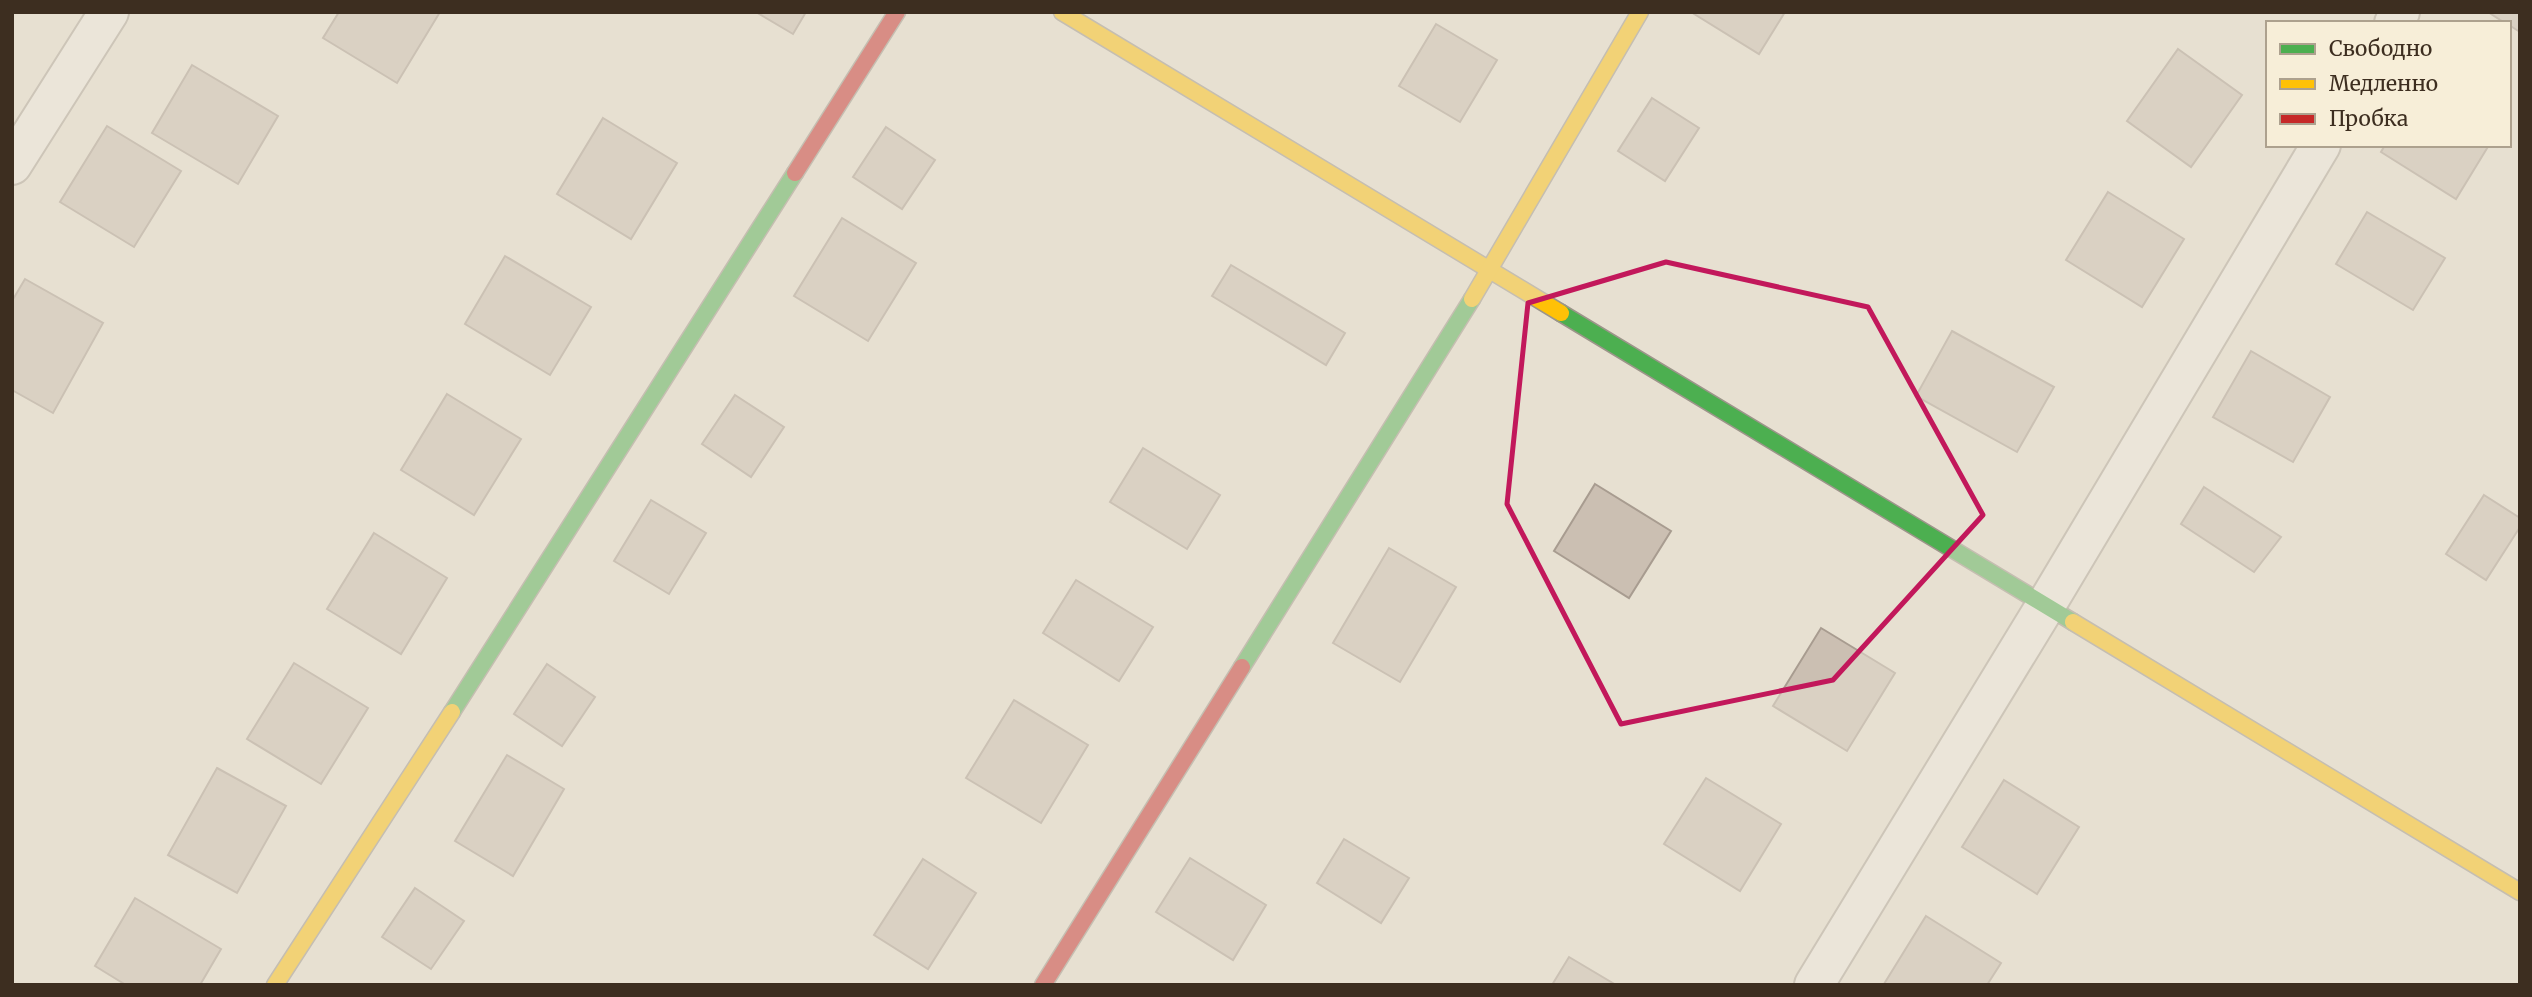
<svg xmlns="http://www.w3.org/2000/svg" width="2532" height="997" viewBox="0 0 2532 997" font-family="Merriweather,serif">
<rect width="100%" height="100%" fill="#e7e0d1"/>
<g fill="#cbbfb2" stroke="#a89c90" stroke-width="2">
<polygon points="339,12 440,12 397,83 323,38"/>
<polygon points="756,12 806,12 793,34"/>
<polygon points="1691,12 1785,12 1759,54"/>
<polygon points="2488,12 2520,12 2520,32 2509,25 2509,23 2505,23"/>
<polygon points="1436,24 1497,60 1460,122 1399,86"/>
<polygon points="2178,49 2242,95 2191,167 2127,121"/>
<polygon points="192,65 278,116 238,184 152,133"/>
<polygon points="1652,98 1699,128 1665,181 1618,151"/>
<polygon points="603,118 677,163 631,239 557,194"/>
<polygon points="107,126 181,171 134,247 60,202"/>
<polygon points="886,127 935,160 902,209 853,177"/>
<polygon points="2385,145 2489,145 2456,199 2381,152"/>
<polygon points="2108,192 2184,239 2142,307 2066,260"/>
<polygon points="2367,212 2445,258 2413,310 2336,264"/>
<polygon points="842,218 916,263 868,341 794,296"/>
<polygon points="505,256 591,307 550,375 465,324"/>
<polygon points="1231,265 1345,333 1326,365 1212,296"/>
<polygon points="25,279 103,323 53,413 12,390 12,301"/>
<polygon points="1952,331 2054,387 2017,452 1916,396"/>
<polygon points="2251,351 2330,397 2293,462 2213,417"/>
<polygon points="447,394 521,439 474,515 401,470"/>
<polygon points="735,395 784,427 751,477 702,444"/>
<polygon points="1143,448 1220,495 1187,549 1110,502"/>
<polygon points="1595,484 1671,531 1629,598 1554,551"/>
<polygon points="2204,487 2281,537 2254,572 2181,524"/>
<polygon points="2484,495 2520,518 2520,527 2486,580 2446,554"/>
<polygon points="651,500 706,533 669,594 614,561"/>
<polygon points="374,533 447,578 401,654 327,609"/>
<polygon points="1389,548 1456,587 1400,682 1333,643"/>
<polygon points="1076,580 1153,627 1119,681 1043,633"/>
<polygon points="1821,628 1895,673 1847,751 1773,706"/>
<polygon points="294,663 368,708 321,784 247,739"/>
<polygon points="547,664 595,697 562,746 514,714"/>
<polygon points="1014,700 1088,745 1041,823 966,778"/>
<polygon points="507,755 564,789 513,876 455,841"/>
<polygon points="217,768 286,806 237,893 168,855"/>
<polygon points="1706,778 1781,824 1740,891 1664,844"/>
<polygon points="2004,780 2079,827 2037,894 1962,847"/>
<polygon points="1344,839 1409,878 1381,923 1317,883"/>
<polygon points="1190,858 1266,905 1233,960 1156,912"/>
<polygon points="923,859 976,893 928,969 874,935"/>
<polygon points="415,888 464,921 431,969 382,937"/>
<polygon points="135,898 221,949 200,985 126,985 95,966"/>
<polygon points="1926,916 2001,963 1987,985 1884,984"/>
<polygon points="1569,957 1616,985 1552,985"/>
</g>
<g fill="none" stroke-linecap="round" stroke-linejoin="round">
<defs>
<g id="street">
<polyline points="2394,23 2400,12"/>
<polyline points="12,165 109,12"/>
<polyline points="1814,985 2046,605 2321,145"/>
</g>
<g id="fast">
<polyline points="1561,313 2073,622"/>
<polyline points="1242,667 1472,299"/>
<polyline points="452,712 795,173"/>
</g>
<g id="slow">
<polyline points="1062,12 1561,313"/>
<polyline points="1472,299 1640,12"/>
<polyline points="2073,622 2520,892"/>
<polyline points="275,985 452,712"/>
</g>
<g id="jam">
<polyline points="795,173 897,12"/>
<polyline points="1043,985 1242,667"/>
</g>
</defs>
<use href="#street" stroke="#ada599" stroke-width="42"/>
<use href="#fast" stroke="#9c958a" stroke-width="19"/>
<use href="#slow" stroke="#9c958a" stroke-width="19"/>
<use href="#jam" stroke="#9c958a" stroke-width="19"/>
<use href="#street" stroke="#efebe3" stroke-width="38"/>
<use href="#fast" stroke="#4caf50" stroke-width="16"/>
<use href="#slow" stroke="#ffc107" stroke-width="16"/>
<use href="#jam" stroke="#c62828" stroke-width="16"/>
</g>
<path d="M0 0H2532V997H0ZM 1666,262 L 1868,307 L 1983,515 L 1833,680 L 1621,724 L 1507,504 L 1528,303 Z" fill="#e7e0d1" fill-opacity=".55" fill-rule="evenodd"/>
<path fill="none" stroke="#c2185b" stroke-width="5" stroke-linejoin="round" d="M 1666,262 L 1868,307 L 1983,515 L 1833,680 L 1621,724 L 1507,504 L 1528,303 Z"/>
<rect width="2532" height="997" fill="none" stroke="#3d2e20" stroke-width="28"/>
<rect x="2266" y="21" width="245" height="126" fill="#f7eed8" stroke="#ada18e" stroke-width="2"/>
<rect x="2280" y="44" width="35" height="10" fill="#4caf50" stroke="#ada18e" stroke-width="2"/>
<text x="2329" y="56" font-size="21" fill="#3d2e20">Свободно</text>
<rect x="2280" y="79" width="35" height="10" fill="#ffc107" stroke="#ada18e" stroke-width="2"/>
<text x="2329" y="91" font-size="21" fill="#3d2e20">Медленно</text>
<rect x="2280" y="114" width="35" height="10" fill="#c62828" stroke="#ada18e" stroke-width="2"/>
<text x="2329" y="126" font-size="21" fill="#3d2e20">Пробка</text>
</svg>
